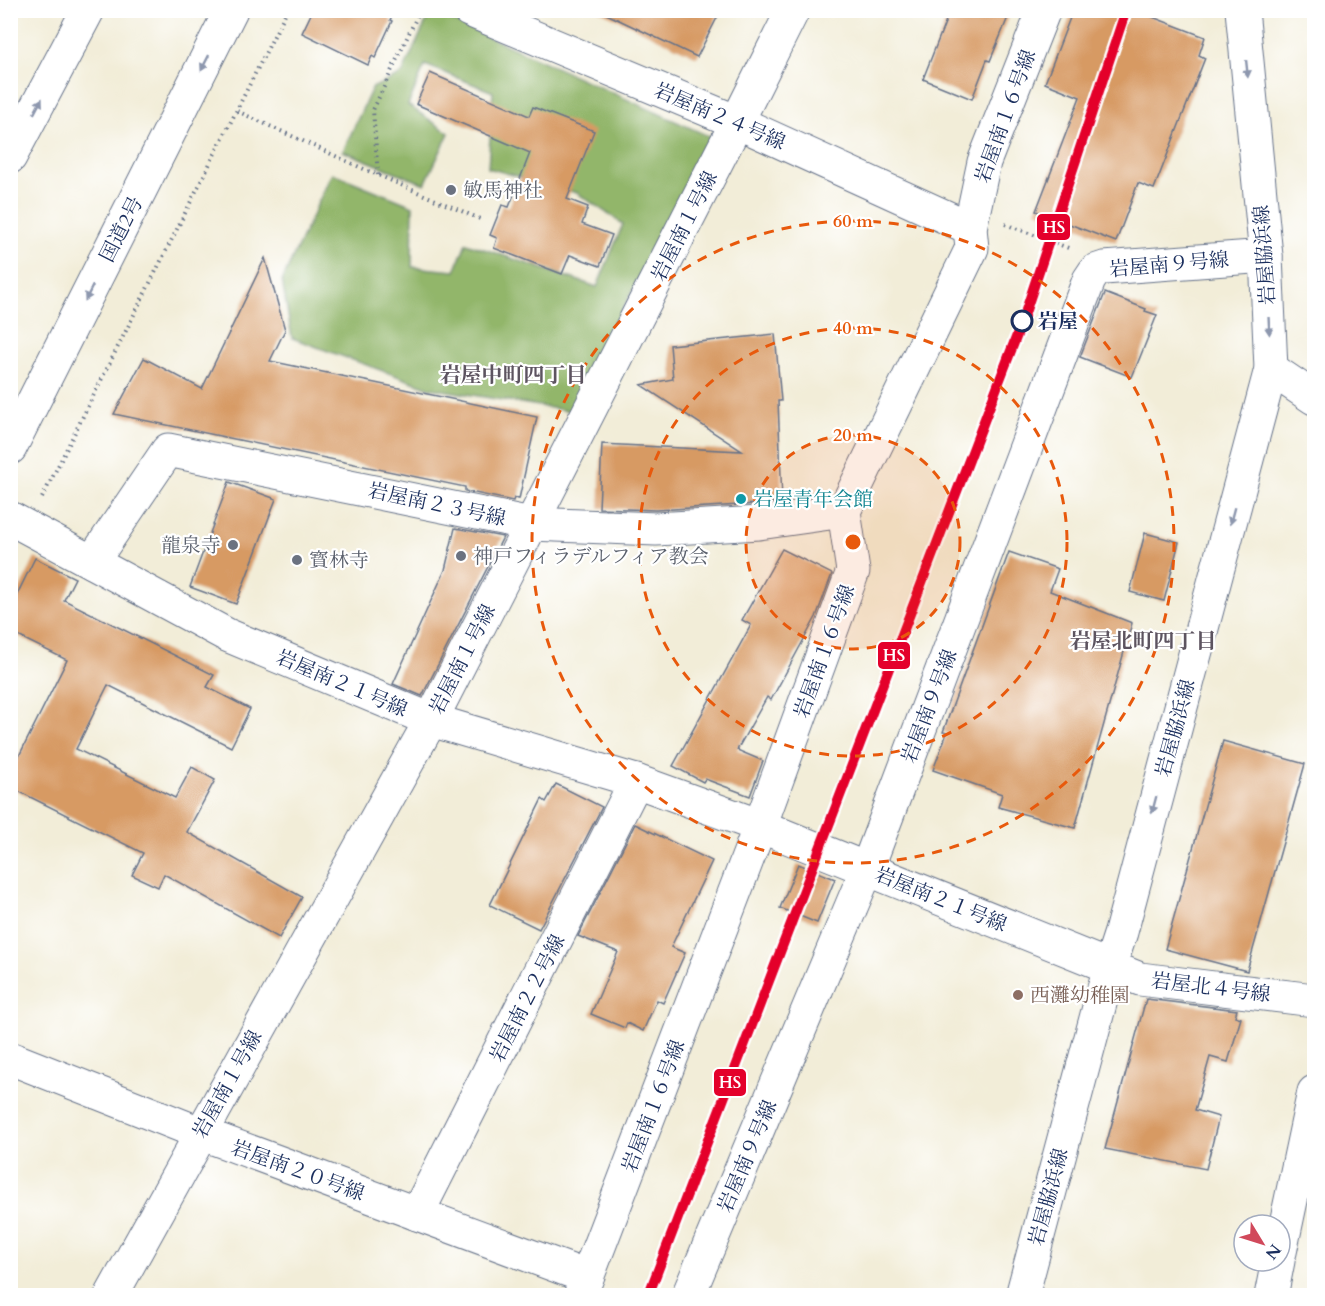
<svg xmlns="http://www.w3.org/2000/svg" width="1325" height="1306" viewBox="0 0 1325 1306" font-family="Cardo,'Noto Serif JP',serif">
<rect width="100%" height="100%" fill="#fff"/>
<filter id="ink" filterUnits="userSpaceOnUse"><feTurbulence type="fractalNoise" baseFrequency=".0167" numOctaves="2"/><feDisplacementMap in="SourceGraphic" scale="12" xChannelSelector="R" yChannelSelector="G"/><feConvolveMatrix kernelMatrix="1 2 1 2 8 2 1 2 1" color-interpolation-filters="sRGB"/></filter>
<filter id="wash" filterUnits="userSpaceOnUse"><feTurbulence type="fractalNoise" baseFrequency=".008" numOctaves="4" result="noise"/><feDisplacementMap in="SourceGraphic" scale="24" xChannelSelector="R" yChannelSelector="G"/><feGaussianBlur stdDeviation="1.35" result="paint"/><feColorMatrix in="noise" values="0 0 0 0 0 0 0 0 0 0 0 0 0 0 0 0 0 1.4 0 .05"/><feComposite in="paint" operator="in"/></filter>
<g filter="url(#wash)">
<rect width="100%" height="100%" fill="#f2edd8"/>
<polygon fill="#92b66a" stroke="#567264" stroke-width="1.5" points="431,11 713,138 569,411 430,388 292,338 282,281 332,173 413,206 412,267 455,271 466,243 597,287 623,224 577,193 488,168 493,92 425,65 408,105 449,133 425,184 343,151 372,88 402,74"/>
<g id="blocks">
<g fill="#d79a64">
<polygon points="313,10 395,10 390,20 392,21 375,58 372,56 368,65 302,33"/>
<polygon points="598,10 721,10 697,57"/>
<polygon points="950,10 1011,10 990,61 987,60 972,99 923,79"/>
<polygon points="1073,10 1134,10 1205,37 1199,55 1205,58 1154,189 1138,183 1116,242 1036,211 1080,97 1045,83"/>
<polygon points="430,73 529,116 533,107 594,131 567,199 588,207 582,224 612,235 600,266 570,255 562,274 494,248 497,238 490,235 502,205 509,207 530,153 416,104"/>
<polygon points="265,258 285,330 270,361 537,417 519,499 514,498 513,501 465,491 465,487 114,414 144,358 202,389"/>
<polygon points="1105,293 1146,309 1145,311 1157,315 1132,377 1080,357"/>
<polygon points="775,334 781,401 778,401 782,501 757,504 656,510 599,508 602,444 742,451 641,385 673,379 670,345"/>
<polygon points="229,482 276,499 236,604 190,587"/>
<polygon points="455,528 503,537 422,696 393,684 445,570"/>
<polygon points="1145,533 1179,542 1164,601 1130,592"/>
<polygon points="782,549 832,574 816,617 771,700 767,697 737,750 763,761 750,796 705,779 703,782 673,766 751,625 742,620"/>
<polygon points="1009,552 1058,569 1050,591 1132,623 1075,828 998,807 1002,794 933,770 947,733 943,732"/>
<polygon points="35,558 75,578 64,600 214,675 207,687 250,709 231,747 108,685 76,749 175,798 192,767 215,780 187,832 302,897 279,938 164,874 158,887 132,875 143,853 10,787 10,774 67,660 10,632 10,609"/>
<polygon points="1223,741 1305,764 1247,971 1165,949"/>
<polygon points="556,784 602,807 539,929 490,905 542,799 546,802"/>
<polygon points="635,824 712,861 671,947 685,953 663,1003 657,1000 643,1031 627,1023 625,1028 591,1014 618,952 578,936"/>
<polygon points="798,864 835,879 817,923 780,908"/>
<polygon points="1146,999 1237,1010 1235,1016 1241,1018 1228,1062 1210,1057 1195,1110 1219,1117 1206,1169 1105,1149"/>
</g>
</g>
</g>
<g filter="url(#ink)">
<use href="#blocks" fill-opacity="0" stroke="#667289" stroke-width="1.5"/>
<g fill="none" stroke-linecap="round" stroke-linejoin="round">
<defs>
<g id="street">
<polyline points="469,10 737,122 970,228"/>
<polyline points="1271,369 1314,398"/>
<polyline points="10,518 227,635 431,720 636,781 760,826 1140,979 1314,1000"/>
<polyline points="92,562 168,450 531,524 656,529 759,523 844,511"/>
<polyline points="10,1058 200,1133 587,1277"/>
<polyline points="417,1214 636,781"/>
<polyline points="1280,1252 1314,1092"/>
<polyline points="111,1296 431,720 737,122 793,10"/>
<polyline points="580,1296 760,826 853,571 844,511 972,248 970,228 984,162 1044,10"/>
<polyline points="688,1296 867,869 1089,280 1095,271 1104,268 1266,256"/>
<polyline points="1271,1296 1278,1261"/>
</g>
<polyline id="secondary" points="1022,1296 1110,966 1121,932 1271,369 1266,256 1242,10"/>
<g id="highway">
<polyline points="10,157 88,10"/>
<polyline points="10,448 231,10"/>
</g>
</defs>
<use href="#street" stroke="#667289" stroke-width="35"/>
<use href="#secondary" stroke="#667289" stroke-width="35"/>
<use href="#highway" stroke="#667289" stroke-width="35"/>
<g stroke="#667289" stroke-width="4" stroke-dasharray="1.5 4.5" stroke-linecap="butt">
<polyline points="237,111 364,169 480,219"/>
<polyline points="378,175 373,110 420,10"/>
<polyline points="1005,224 1071,249"/>
<polyline points="42,498 287,10"/>
</g>
<use href="#street" stroke="#fff" stroke-width="33"/>
<use href="#secondary" stroke="#fff" stroke-width="33"/>
<use href="#highway" stroke="#fff" stroke-width="33"/>
<defs>
<polyline id="rail-1" points="648,1296 1022,322 1126,10"/>
</defs>
<use href="#rail-1" stroke="#fff" stroke-width="15"/>
<use href="#rail-1" stroke="#e4002b" stroke-width="10"/>
</g>
<defs><path id="oneway-solid" d="M-6-.8H1V-3.2L6.5 0L1 3.2V.8H-6Z" transform="scale(1.5)"/></defs>
<g fill="#8d97ae">
<use href="#oneway-solid" transform="translate(205 63) rotate(117)"/>
<use href="#oneway-solid" transform="translate(1247 69) rotate(84)"/>
<use href="#oneway-solid" transform="translate(38 106) rotate(-62)"/>
<use href="#oneway-solid" transform="translate(89 293) rotate(117)"/>
<use href="#oneway-solid" transform="translate(1269 326) rotate(87)"/>
<use href="#oneway-solid" transform="translate(1232 516) rotate(105)"/>
<use href="#oneway-solid" transform="translate(1154 805) rotate(105)"/>
</g>
</g>
<circle cx="853" cy="542" r="107" fill="#e8590c" fill-opacity=".12"/>
<g fill="none" stroke="#e8590c" stroke-width="3" stroke-dasharray="10 8">
<circle cx="853" cy="542" r="107"/>
<circle cx="853" cy="542" r="214"/>
<circle cx="853" cy="542" r="321"/>
</g>
<g fill="#6b7280" stroke="#fff" stroke-width="2">
<circle cx="451" cy="190" r="6"/>
<circle cx="233" cy="545" r="6"/>
<circle cx="461" cy="556" r="6"/>
<circle cx="297" cy="560" r="6"/>
</g>
<circle fill="#fff" stroke="#1b2f5e" stroke-width="3" cx="1022" cy="321" r="10"/>
<circle fill="#0f9aa8" stroke="#fff" stroke-width="2" cx="741" cy="499" r="6"/>
<circle fill="#8d6e63" stroke="#fff" stroke-width="2" cx="1018" cy="995" r="6"/>
<g text-anchor="middle" stroke-width="4.5" stroke-linejoin="round" paint-order="stroke">
<g font-size="20" fill="#1b2f5e" stroke="#fff">
<text transform="translate(720 116) rotate(23)" y="7">岩屋南２４号線</text>
<text transform="translate(1005 116) rotate(-70)" y="7">岩屋南１６号線</text>
<text transform="translate(684 226) rotate(-63)" y="7">岩屋南１号線</text>
<text transform="translate(121 229) rotate(-63)" y="7">国道2号</text>
<text transform="translate(1264 255) rotate(-94)" y="7">岩屋脇浜線</text>
<text transform="translate(1169 264) rotate(-5)" y="7">岩屋南９号線</text>
<text transform="translate(437 504) rotate(12)" y="7">岩屋南２３号線</text>
<text transform="translate(824 651) rotate(-70)" y="7">岩屋南１６号線</text>
<text transform="translate(462 659) rotate(-63)" y="7">岩屋南１号線</text>
<text transform="translate(342 683) rotate(23)" y="7">岩屋南２１号線</text>
<text transform="translate(929 706) rotate(-69)" y="7">岩屋南９号線</text>
<text transform="translate(1175 728) rotate(-75)" y="7">岩屋脇浜線</text>
<text transform="translate(941 899) rotate(22)" y="7">岩屋南２１号線</text>
<text transform="translate(1211 987) rotate(7)" y="7">岩屋北４号線</text>
<text transform="translate(527 998) rotate(-63)" y="7">岩屋南２２号線</text>
<text transform="translate(227 1084) rotate(-61)" y="7">岩屋南１号線</text>
<text transform="translate(653 1106) rotate(-69)" y="7">岩屋南１６号線</text>
<text transform="translate(747 1156) rotate(-67)" y="7">岩屋南９号線</text>
<text transform="translate(298 1170) rotate(20)" y="7">岩屋南２０号線</text>
<text transform="translate(1048 1197) rotate(-75)" y="7">岩屋脇浜線</text>
</g>
<g font-size="20" fill="#5b616d" stroke="#fff" text-anchor="start">
<text x="463" y="197">敏馬神社</text>
<text x="221" y="552" text-anchor="end">龍泉寺</text>
<text x="473" y="563">神戸フィラデルフィア教会</text>
<text x="309" y="567">寳林寺</text>
</g>
<g font-size="20" font-weight="bold" fill="#1b2f5e" stroke="#fff" text-anchor="start">
<text x="1038" y="328">岩屋</text>
</g>
<g font-size="20" fill="#0d838f" stroke="#fff" text-anchor="start">
<text x="753" y="506">岩屋青年会館</text>
</g>
<g font-size="20" fill="#785e54" stroke="#fff" text-anchor="start">
<text x="1030" y="1002">西灘幼稚園</text>
</g>
<g font-size="21" font-weight="bold" fill="#5d5460" stroke="#fff">
<text x="513" y="382">岩屋中町四丁目</text>
<text x="1143" y="648">岩屋北町四丁目</text>
</g>
</g>
<circle cx="853" cy="542" r="9" fill="#e8590c" stroke="#fff" stroke-width="3"/>
<g font-size="18" text-anchor="middle" font-weight="bold" fill="#e8590c" stroke="#fff" stroke-width="4.5" stroke-linejoin="round" paint-order="stroke">
<text x="853" y="227">60 m</text>
<text x="853" y="334">40 m</text>
<text x="853" y="441">20 m</text>
</g>
<g stroke="#fff" stroke-width="2">
<rect x="1036" y="213" width="35" height="28" rx="6" fill="#e4002b"/>
<rect x="877" y="641" width="34" height="29" rx="6" fill="#e4002b"/>
<rect x="713" y="1068" width="34" height="29" rx="6" fill="#e4002b"/>
</g>
<g font-size="16" text-anchor="middle" font-weight="bold" fill="#fff">
<text x="1054" y="233">HS</text>
<text x="894" y="661">HS</text>
<text x="730" y="1088">HS</text>
</g>
<rect width="1325" height="1306" fill="none" stroke="#fff" stroke-width="36"/>
<g transform="translate(1262 1243) rotate(128)"><circle r="28" fill="#ffffff" stroke="#a4acbf" stroke-width="1.5"/>
<path d="M0-4.5L10 22L0 15L-10 22Z" fill="#d1495b"/>
<text y="-9" font-size="16" font-weight="bold" text-anchor="middle" fill="#1b2f5e">N</text>
</g>
</svg>
